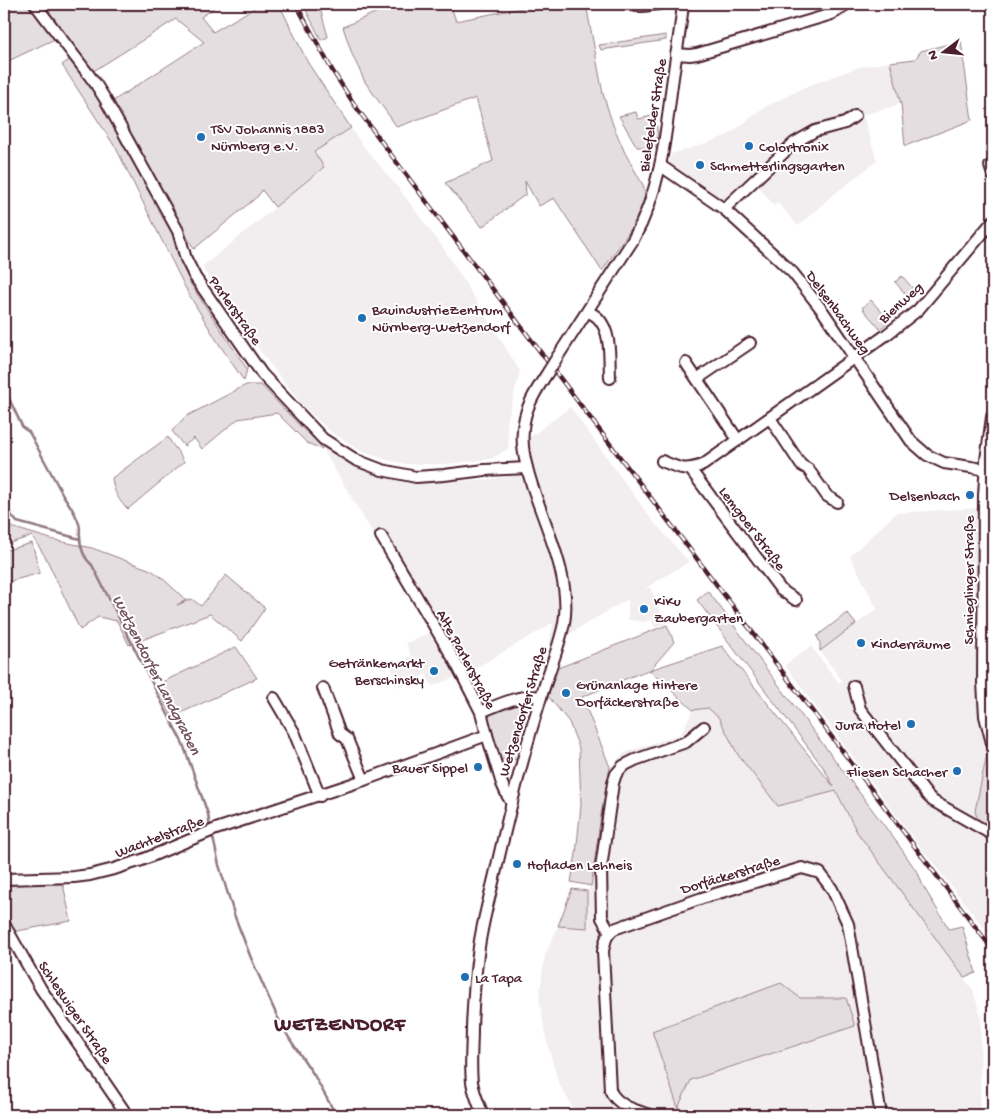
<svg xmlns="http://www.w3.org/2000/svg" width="997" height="1119" viewBox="0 0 997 1119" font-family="'Gochi Hand',sans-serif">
<rect width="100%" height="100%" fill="#fff"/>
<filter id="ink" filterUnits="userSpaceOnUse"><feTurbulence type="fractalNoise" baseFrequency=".02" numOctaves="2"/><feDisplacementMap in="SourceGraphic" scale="10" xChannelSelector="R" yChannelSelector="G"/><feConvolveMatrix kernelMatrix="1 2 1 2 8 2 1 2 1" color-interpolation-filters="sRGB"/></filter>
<g filter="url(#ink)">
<g fill="#f2eeef" fill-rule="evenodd">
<polygon points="890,62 901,104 863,115 877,161 833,195 798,226 778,203 774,206 759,187 728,216 668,168 671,154 707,143 728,135 765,107 805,87 859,67"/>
<polygon points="351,128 360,142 400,190 444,249 520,371 507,422 509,448 491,459 447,464 406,464 383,459 361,451 331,432 304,407 269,363 205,272 203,266 324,168 313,152"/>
<polygon points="570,407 652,520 689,562 644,589 650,587 666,624 655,628 651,619 644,622 628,620 628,599 549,646 553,623 469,672 432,686 426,674 400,687 391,666 412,657 406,643 432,632 326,455 321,442 387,476 476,481 519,475 528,439"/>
<polygon points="979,508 980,715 988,744 975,811 978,821 993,829 993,939 910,834 785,665 811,646 839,683 842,681 820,651 877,609 850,556 896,513"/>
<path d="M 708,708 L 719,718 L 738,755 L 779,806 L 836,791 L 857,832 L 973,990 L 981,1017 L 980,1115 L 577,1115 L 559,1084 L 546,1039 L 539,998 L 545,955 L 558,926 L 587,927 L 587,891 L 591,886 L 601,815 L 610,767 L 624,753 L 681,734 L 693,710 ZM 800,998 L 846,998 L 855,1026 L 691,1080 L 677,1107 L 652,1031 Z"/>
</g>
<g fill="#e5dee0" stroke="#987e86">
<polygon points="4,4 33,4 57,38 4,63"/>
<polygon points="44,4 219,4 201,17 213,32 261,4 279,4 308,63 351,128 314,152 324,167 275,207 262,190 258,196 194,249 110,103 204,42 176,19 92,72"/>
<polygon points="303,4 319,4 328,37 321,40"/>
<polygon points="395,4 450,4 456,21 541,4 586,4 603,94 613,125 625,153 644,187 645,200 633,226 602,271 554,198 539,206 525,181 526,194 482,227 445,183 493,161 476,98 397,127 365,82 352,54 343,27"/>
<polygon points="666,35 666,40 601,50 599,45"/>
<polygon points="961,41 972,120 905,146 901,104 890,62 915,59 921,51"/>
<polygon points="72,58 92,85 169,223 181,262 190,283 247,369 244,381 217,341 188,293 117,150 62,65"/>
<polygon points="636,112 638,119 657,115 656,124 658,134 657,148 637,147 619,116"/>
<polygon points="902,276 916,292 909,298 895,282"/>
<polygon points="871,300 886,317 884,319 887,323 880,329 862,308"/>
<polygon points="246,385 261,385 302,428 320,443 322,449 307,443 277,413 238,419 202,449 194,438 184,446 172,431 185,417"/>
<path d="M 168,437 C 172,446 180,452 184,462 L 128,509 C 119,502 113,490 112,478 Z"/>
<polygon points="4,526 8,526 54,540 92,548 151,570 160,576 186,600 177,605 192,599 201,606 226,575 265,608 242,641 210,614 129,645 117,621 98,617 80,630 46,558 32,536 4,545"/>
<polygon points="32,543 40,573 4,583 4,551"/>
<polygon points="708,591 898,844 919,875 923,886 949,929 962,926 976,973 964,977 857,832 836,791 778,806 738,755 719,718 708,708 693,710 649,670 635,675 582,697 610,767 601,815 591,886 571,882 576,854 581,805 579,748 569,722 548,696 558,668 667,625 674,642 650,670 722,646 834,787 823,767 697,600"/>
<polygon points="847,613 856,624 820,651 820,643 817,636"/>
<polygon points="236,647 257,678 172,717 156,685"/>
<path d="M 525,702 L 529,704 L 531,707 L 517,760 L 513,759 L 511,763 L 508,758 L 499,761 L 488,720 C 489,716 491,714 494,712 Z"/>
<polygon points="988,749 993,763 993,829 978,821 975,811"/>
<polygon points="4,884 63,884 71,921 12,932 4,917"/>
<polygon points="572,889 587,891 587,928 558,926"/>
<polygon points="781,983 800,998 846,998 855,1026 691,1080 678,1108 652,1031"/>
</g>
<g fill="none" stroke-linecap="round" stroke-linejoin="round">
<g stroke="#91787e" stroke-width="2.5">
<path d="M 4,388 L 23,428 L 29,432 L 63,495 C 69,504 76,513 79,524 C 81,528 79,532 80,536 C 80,547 84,558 92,565 L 183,744 L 208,814 L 210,828"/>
<polyline points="4,506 17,522 80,539"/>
<polyline points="212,833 219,865 235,917 251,958 277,1016 289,1038 314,1075 336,1115"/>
</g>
<defs>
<g id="minor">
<polyline points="35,4 95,83 105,99 178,231 186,259 195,277 262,374 323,439 356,460 382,470 416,477 444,475 485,470 527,468"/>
<path d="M 630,4 C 639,8 649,5 659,4"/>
<polyline points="676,54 690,55 697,54 832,14 842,8 845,4"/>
<polyline points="661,166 724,209 774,255 793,273 822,310 911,441 927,455 944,463 971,467 986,470"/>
<polyline points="990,166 993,175"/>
<polyline points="724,209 794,143 815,131 845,123 855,116"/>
<path d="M 588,311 C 591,313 595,315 598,318 C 612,332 609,360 610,378"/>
<path d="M 558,356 L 633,240 C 659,194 665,143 671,92 C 675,62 680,33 683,4"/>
<polyline points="686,363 738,440"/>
<polyline points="697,379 750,343"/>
<polyline points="770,418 801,465 808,469 827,496 837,502"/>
<path d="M 662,461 C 681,469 684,471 703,465 L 886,335 L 918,310 L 993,221"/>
<polyline points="690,469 781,590 796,600"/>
<polyline points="381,536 456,663 481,712 487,735 502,784 507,795 512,803"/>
<polyline points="854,686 860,709 927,795 933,801 993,835"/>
<polyline points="323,688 340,734 347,739 364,780"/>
<polyline points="274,698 294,732 320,796"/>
<path d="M 481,712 C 498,705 522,693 541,697"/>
<polyline points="4,879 74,877 90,875 114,869 142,860 216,829 364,780 487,735"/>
<polyline points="4,924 41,989 127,1115"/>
<polyline points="610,932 602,918 601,868 613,783 616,774 623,766 635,760 686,742 704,727"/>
<path d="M 483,1115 C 479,1105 474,1094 472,1082 C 470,1065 472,1046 472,1028 C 473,1001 475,974 479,947 C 483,918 492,889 498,861 C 510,808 523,756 539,704 C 546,678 559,649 564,623 C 572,579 545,526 532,485 C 525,463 519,440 525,417 C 529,401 539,386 548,372"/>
<path d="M 650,1115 C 635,1110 617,1106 610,1090 L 603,951 C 605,942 606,934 614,929 L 702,898 L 802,868 L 820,873 L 832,889 L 848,924 L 881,1115"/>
</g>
<polyline id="major" points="993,417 987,460 985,496 984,683 986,716 993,743"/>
</defs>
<use href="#minor" stroke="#4a1f2b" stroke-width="14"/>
<use href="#major" stroke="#4a1f2b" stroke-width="16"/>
<use href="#minor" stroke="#fff" stroke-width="10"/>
<use href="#major" stroke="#fff" stroke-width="12"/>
<defs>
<polyline id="rail" points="296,4 332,70 356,107 392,156 993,950"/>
</defs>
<use href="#rail" stroke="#4a1f2b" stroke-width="4.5"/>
<use href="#rail" stroke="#fff" stroke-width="2.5" stroke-dasharray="8" stroke-linecap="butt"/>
<defs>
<polyline id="minor-bridge" points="548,372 558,356"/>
</defs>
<use href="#minor-bridge" stroke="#4a1f2b" stroke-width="14" stroke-linecap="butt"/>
<use href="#minor-bridge" stroke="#fff" stroke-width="10"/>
</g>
</g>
<g fill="#1f6fb2" stroke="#fff" stroke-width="2">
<circle cx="201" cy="137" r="5"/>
<circle cx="749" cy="146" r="5"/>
<circle cx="700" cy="165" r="5"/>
<circle cx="362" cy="318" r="5"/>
<circle cx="970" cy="495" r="5"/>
<circle cx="644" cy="609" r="5"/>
<circle cx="861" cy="643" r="5"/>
<circle cx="434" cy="671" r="5"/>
<circle cx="566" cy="693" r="5"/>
<circle cx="911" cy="724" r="5"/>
<circle cx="478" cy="767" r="5"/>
<circle cx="957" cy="771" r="5"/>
<circle cx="517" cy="864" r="5"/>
<circle cx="465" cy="977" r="5"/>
</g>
<g text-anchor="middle" stroke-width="4" stroke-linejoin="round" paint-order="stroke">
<g font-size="15" fill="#4a1f2b" stroke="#fff">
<text transform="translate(652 115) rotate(-81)" y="5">Bielefelder Straße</text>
<text transform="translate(900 302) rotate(-42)" y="5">Bienweg</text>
<text transform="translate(236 310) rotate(55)" y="5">Parlerstraße</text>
<text transform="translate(839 312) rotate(54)" y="5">Delsenbachweg</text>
<text transform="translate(753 528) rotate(53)" y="5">Lemgoer Straße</text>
<text transform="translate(968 580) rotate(-90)" y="5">Schnieglinger Straße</text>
<text transform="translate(467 659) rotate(62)" y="5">Alte Parlerstraße</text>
<text transform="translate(522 711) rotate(-73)" y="5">Wetzendorfer Straße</text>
<text transform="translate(159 836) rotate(-21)" y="5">Wachtelstraße</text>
<text transform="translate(730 874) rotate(-17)" y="5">Dorfäckerstraße</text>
<text transform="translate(76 1012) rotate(56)" y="5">Schleswiger Straße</text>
</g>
<g font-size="15" fill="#4a1f2b" stroke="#fff" text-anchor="start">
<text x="211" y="133">TSV Johannis 1883<tspan x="211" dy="17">Nürnberg e.V.</tspan></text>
<text x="759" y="151">Colortronix</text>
<text x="710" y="170">Schmetterlingsgarten</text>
<text x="372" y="314">BauindustrieZentrum<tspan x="372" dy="17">Nürnberg-Wetzendorf</tspan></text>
<text x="960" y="500" text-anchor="end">Delsenbach</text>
<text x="654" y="605">KiKu<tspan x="654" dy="17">Zaubergarten</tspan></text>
<text x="871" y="648">Kinderräume</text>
<text x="424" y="667" text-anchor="end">Getränkemarkt<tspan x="424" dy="17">Berschinsky</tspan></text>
<text x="576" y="689">Grünanlage Hintere<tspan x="576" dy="17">Dorfäckerstraße</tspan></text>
<text x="901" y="729" text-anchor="end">Jura Hotel</text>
<text x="468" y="772" text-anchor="end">Bauer Sippel</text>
<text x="947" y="776" text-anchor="end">Fliesen Schacher</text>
<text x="527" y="869">Hofladen Lehneis</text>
<text x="475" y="982">La Tapa</text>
</g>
<g font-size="16" font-style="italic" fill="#74535c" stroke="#fff">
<text transform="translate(158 674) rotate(63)" y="6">Wetzendorfer Landgraben</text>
</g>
<g font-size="20" font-weight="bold" letter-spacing="1" fill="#4a1f2b" stroke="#fff">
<text x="340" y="1030">WETZENDORF</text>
</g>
</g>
<rect width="997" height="1119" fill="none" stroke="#fff" stroke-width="20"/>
<rect x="10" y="10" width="977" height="1099" fill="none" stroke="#4a1f2b" stroke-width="2" filter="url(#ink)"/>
<g transform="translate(944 52) rotate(254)" stroke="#ffffff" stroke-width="4" paint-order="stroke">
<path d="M0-4L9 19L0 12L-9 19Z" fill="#4a1f2b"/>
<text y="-8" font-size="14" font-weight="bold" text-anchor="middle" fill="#4a1f2b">N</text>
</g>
</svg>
